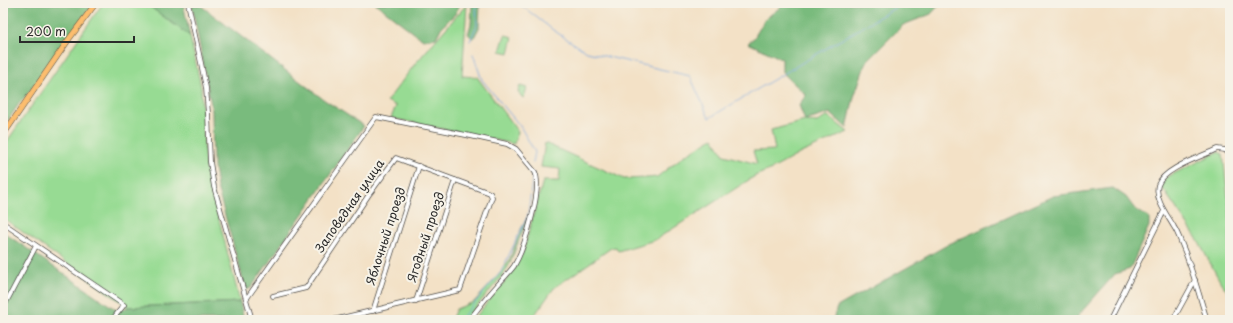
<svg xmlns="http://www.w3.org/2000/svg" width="1233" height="323" viewBox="0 0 1233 323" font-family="'Playpen Sans',sans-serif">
<rect width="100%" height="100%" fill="#f7f3e8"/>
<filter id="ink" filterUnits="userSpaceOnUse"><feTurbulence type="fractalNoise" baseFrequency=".025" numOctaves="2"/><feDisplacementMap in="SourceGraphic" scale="8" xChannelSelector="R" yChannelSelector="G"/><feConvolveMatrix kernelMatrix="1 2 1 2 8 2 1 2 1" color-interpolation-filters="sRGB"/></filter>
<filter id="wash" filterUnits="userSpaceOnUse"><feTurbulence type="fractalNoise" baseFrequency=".012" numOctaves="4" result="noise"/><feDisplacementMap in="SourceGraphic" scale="16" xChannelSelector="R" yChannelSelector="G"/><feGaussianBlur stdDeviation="0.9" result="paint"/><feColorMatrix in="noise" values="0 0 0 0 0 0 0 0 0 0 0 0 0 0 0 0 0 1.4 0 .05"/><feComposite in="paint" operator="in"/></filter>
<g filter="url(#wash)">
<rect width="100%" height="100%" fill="#f3e1c6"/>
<g fill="#97db93" stroke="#61835f">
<polygon points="103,3 145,3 190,36 201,87 205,164 240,302 128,307 3,218 3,147"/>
<polygon points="467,4 462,76 477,77 518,132 514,144 391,118 396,106 387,101 415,64"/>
<polygon points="505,35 513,37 509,53 500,51"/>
<polygon points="520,86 527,88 524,97 523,98 518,92"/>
<polygon points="828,116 848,132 801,153 774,168 755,176 655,240 618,251 616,247 611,248 554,288 531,320 473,320 510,275 523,252 543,181 559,181 560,169 541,167 545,143 624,179 647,178 657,177 685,155 713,138 724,155 757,164 753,151 775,150 771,130 805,121 817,122"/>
<polygon points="1218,152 1223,154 1230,217 1230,295 1221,283 1196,237 1161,186 1165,178"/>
<polygon points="528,217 510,263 504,274 465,320 451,320 456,309 474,302 500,274 510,259 521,229"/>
</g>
<g fill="#79bb7d" stroke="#527354">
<polygon points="3,3 94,3 24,99 20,102 3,128"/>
<polygon points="145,3 183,3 190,36"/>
<polygon points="375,3 461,3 455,14 441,28 436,38 423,40"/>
<polygon points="472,3 480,3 479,28 473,39 468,34 471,24"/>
<polygon points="786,3 941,3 931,14 903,25 866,62 854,97 847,128 830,113 805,121 799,105 806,95 782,72 782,59 748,43 754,38 765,19"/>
<polygon points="192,5 200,5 323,99 364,126 251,288 246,290 217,187 213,160 212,110"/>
<polygon points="1113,188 1126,197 1134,208 1149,218 1149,226 1130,269 1115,274 1083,310 1075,320 833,320 837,307 949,244 1053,196"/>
<polygon points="3,232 118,311 128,307 240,302 244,320 127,320 120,315 116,320 3,320"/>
</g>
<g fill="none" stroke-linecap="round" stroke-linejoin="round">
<g stroke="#72a1db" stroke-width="1">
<polyline points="518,3 553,30 587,52 690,76 709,118 903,3"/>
<polyline points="470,41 477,25 476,3"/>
<polyline points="473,54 482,80 520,126 535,152 533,163"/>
<polyline points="460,320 501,272 528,215 533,173"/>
</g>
</g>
</g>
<g filter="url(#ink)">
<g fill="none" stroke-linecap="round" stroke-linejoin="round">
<defs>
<g id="minor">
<polyline points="188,3 201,63 206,88 208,113 210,162 214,187 252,320"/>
<polyline points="3,223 124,305 112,320"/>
<polyline points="273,296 306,288 370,193 396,158 490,193 492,197 460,290 333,320"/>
<path d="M 247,298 L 376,117 L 466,135 L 507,144 L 516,149 L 535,172 C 543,189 524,249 514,266 C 508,274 501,281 494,289 C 485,299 477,310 469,320"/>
<polyline points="416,301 455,180"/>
<polyline points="3,308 36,246"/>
<polyline points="373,311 419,166"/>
<polyline points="1110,320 1164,211"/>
<polyline points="1173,320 1195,280"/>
<path d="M 1207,320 C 1199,295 1193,271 1183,247 C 1180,240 1178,233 1174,227 C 1168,216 1154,199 1158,185 C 1164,168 1201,157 1217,149 L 1225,150 L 1230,154"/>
</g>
<polyline id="major" points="3,135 69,39 96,3"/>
</defs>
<use href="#minor" stroke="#494642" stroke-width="5.5"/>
<use href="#major" stroke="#494642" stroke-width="6"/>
<use href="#minor" stroke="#fff" stroke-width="4"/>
<use href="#major" stroke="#fcbd6e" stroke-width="5"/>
</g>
</g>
<g text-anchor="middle" stroke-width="4" stroke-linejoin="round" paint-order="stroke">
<g font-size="12" fill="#2b2b2b" stroke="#f7f3e8">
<text transform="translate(350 206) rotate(-55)" y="4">Заповедная улица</text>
<text transform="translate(386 236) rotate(-72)" y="4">Яблочный проезд</text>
<text transform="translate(426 237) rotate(-72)" y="4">Ягодный проезд</text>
</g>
</g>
<rect width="1233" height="323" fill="none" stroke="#f7f3e8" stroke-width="16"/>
<path d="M20 36v6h114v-6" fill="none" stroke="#2b2b2b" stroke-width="2"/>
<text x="26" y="36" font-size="12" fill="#2b2b2b" stroke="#f7f3e8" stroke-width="3" paint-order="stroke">200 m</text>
</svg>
